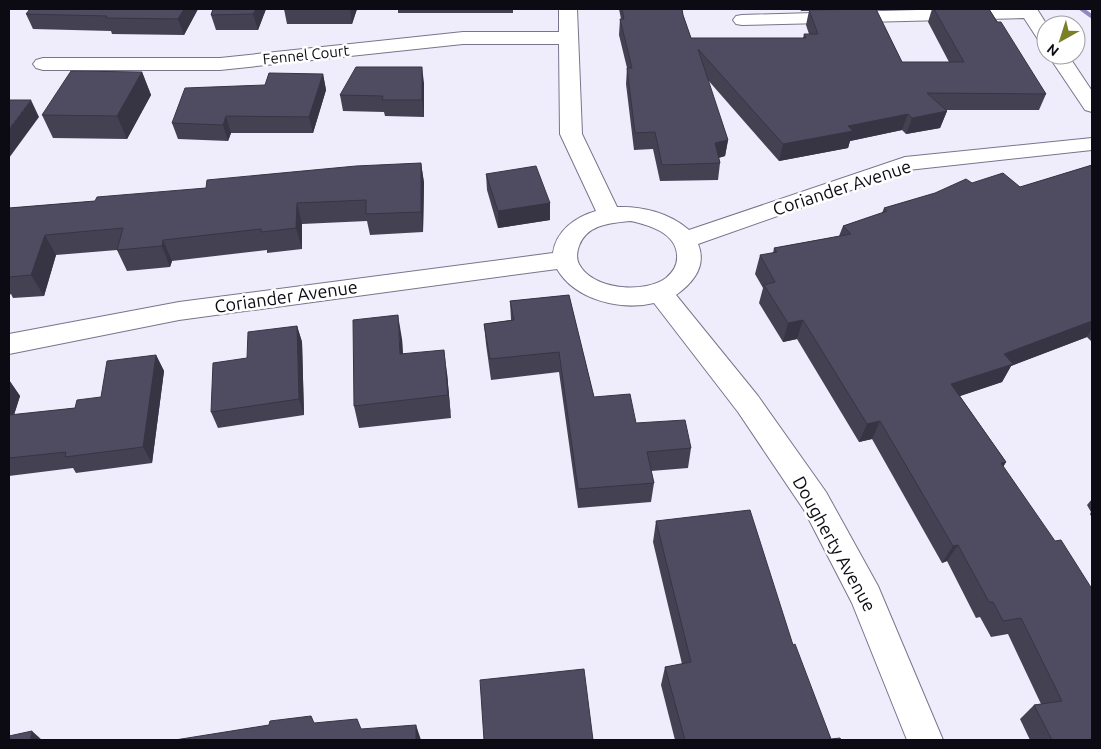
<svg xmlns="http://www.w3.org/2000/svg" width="1101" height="749" viewBox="0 0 1101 749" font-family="Ubuntu,sans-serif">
<rect width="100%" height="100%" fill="#efedfc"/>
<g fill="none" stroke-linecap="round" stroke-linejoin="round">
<polygon fill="#9187c2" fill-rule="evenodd" points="1078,9 1085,9 1092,14 1092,19"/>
<defs>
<g id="street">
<path d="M 559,9 L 577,9 L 582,134 L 617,207 C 642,206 670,213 689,230 L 905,157 L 1092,138 L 1092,150 L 908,170 L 698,244 C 707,266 693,283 676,295 L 758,396 L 826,492 L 878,586 L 943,740 L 907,740 L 852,603 L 804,510 L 738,412 L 654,303 C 621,311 575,300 557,269 L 179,320 L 9,354 L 9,334 L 179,302 L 553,253 C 556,231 575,217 596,211 L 560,134 L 559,44 L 463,44 L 220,70 L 43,70 L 36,68 L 33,64 L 36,60 L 43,58 L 220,58 L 463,32 L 559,32 ZM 631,221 C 649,225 676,233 677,255 C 678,265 673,272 666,278 C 644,294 592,290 579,264 C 576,259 577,251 579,246 C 587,224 611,223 631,221 Z"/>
<polygon points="952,9 1037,9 1047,25 1046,43 1039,41 1024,18 742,25 736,24 733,20 736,16 742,15"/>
<polygon points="1048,55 1068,55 1092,91 1092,112 1085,110"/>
</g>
</defs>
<use href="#street" stroke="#78758b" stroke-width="2"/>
<use href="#street" fill="#fff" fill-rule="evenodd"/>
</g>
<g fill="#444153">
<polygon points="30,9 198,9 184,35 112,34 111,31 33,29 26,14"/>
<polygon points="213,9 266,9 258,30 216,30 211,15"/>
<polygon points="284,9 357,9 352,24 287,24"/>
<rect x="398" y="9" width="115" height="4"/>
<polygon points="619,9 682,9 683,15 691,38 803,38 804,34 809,34 806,25 809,11 801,11 800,9 876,9 902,62 949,62 928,22 932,9 989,9 1046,94 1039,110 945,110 947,111 940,128 906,134 902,130 850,141 848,148 779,161 707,79 728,140 725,156 719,158 720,163 718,180 660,181 653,149 634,150 626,84 627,68 619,35 620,19 621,19"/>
<polygon points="142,72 151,95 127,139 53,138 42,115"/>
<polygon points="323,74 326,90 313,133 231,133 228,141 178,139 172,123 265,85"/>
<polygon points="424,83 424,117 385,116 384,112 343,111 340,95"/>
<polygon points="421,163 424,183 423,232 370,235 367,221 302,224 302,249 267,253 267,250 172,261 170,267 127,271 117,250 56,255 44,296 13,298 11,294 9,295 9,208 95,201"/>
<polygon points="1092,165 1092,342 1087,337 1011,366 1002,382 960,396 1006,462 1003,467 1092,740 1030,740 1020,719 1034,705 1041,704 1008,634 991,637 980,617 976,618 947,561 942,563 872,439 859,442 797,339 783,342 759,303 763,288 755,274 760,255 773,253 774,248 839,236 843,226 882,213 884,208 972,183 1020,187"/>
<polygon points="486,174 550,203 550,220 498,228 487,190"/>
<polygon points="569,295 594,397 636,423 691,448 688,468 651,471 654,483 651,502 578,508 559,372 491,380 486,344 484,324 511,320 510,301"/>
<polygon points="297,326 302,342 304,415 218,428 211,412 247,358"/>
<polygon points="402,339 403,354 447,373 451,418 359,428 354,406"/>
<polygon points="156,355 164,371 152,463 76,473 73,468 9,476 9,380 20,396 14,415 75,408 101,397"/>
<polygon points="1092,499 1092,518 1090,514 1091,512 1087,505"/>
<polygon points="656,521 793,645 831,739 841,740 675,740 661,685 665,667 682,664 653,542"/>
</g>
<g fill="#373544">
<polygon points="184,9 198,9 184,35 178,19"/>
<polygon points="256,9 266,9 258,30 253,14"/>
<polygon points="350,9 357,9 352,24"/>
<polygon points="422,67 424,83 424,117 422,100"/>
<polygon points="142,72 151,95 127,139 117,116"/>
<polygon points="323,74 326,90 313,133 309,117"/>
<polygon points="31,100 39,117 9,158 9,129"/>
<polygon points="947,111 940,128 906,134 912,118"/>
<polygon points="908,114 902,130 850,141 848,148 779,161 783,144 848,126"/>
<polygon points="226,116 231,133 228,141 223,125"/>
<polygon points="728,140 725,156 712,159 715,143"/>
<polygon points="421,163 424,183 423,232 421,212"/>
<polygon points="297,203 302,224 302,249 296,228"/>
<polygon points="550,203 550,220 498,228 498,211"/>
<polygon points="45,235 56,255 44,296 31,275"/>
<polygon points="163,240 172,261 170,267 162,246"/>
<polygon points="398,315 402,339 404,378 400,354"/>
<polygon points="803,320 797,339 783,342 788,323"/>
<polygon points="1092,321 1092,328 1087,337 1011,366 1002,382 942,402 951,384 1004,354"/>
<polygon points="297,326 302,342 304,415 299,399"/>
<polygon points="444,350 447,373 451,418 448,395"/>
<polygon points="156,355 164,371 152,463 143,447"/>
<polygon points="9,380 20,396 9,430"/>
<polygon points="880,421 872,439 859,442 867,424"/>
<polygon points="1006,462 995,480 1001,463"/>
<polygon points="958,545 947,561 942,563 953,546"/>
<polygon points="416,725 421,740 416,740"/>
<polygon points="32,731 42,740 30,740"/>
</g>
<g fill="#4f4c61" stroke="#373544">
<polygon points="30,9 184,9 178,19 106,18 107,16 26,14"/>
<polygon points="213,9 256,9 253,14 211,15"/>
<polygon points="622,9 682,9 683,15 691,38 806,38 804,34 818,34 809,10 876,9 902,62 964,62 934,9 989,9 997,22 1001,22 1046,94 927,93 947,111 912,118 908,114 848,126 853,131 783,144 698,49 728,140 715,143 720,163 662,165 655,132 635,133 627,68 632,68 620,19 624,19"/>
<polygon points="356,67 422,67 422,100 382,100 383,96 340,95"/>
<polygon points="71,71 142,72 117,116 42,115"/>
<polygon points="269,73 323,74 309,117 226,116 223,125 172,123 185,88 265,85"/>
<polygon points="9,100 31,100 9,129"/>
<polygon points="421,163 421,212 366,214 366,200 297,203 296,228 261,232 261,229 163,240 162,246 117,250 123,228 45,235 31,275 9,277 9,208 95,201 97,197 206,188 207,180 356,166"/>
<polygon points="1092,165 1092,321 1004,354 1013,364 951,384 1006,462 1001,463 1055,541 1061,540 1092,589 1092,740 1052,740 1034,705 1062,701 1021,618 1003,621 993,602 989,602 958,545 953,546 880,421 867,424 803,320 788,323 764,285 775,282 760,255 777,252 774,248 851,234 843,226 887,211 884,208 935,193 966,179 972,183 1003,173 1020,187"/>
<polygon points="536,166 550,203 498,211 486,174"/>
<polygon points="569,295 594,397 630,394 636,423 685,420 691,448 647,452 654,483 578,489 559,352 490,359 484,324 514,320 510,301"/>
<polygon points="398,315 400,354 444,350 448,395 354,406 353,320"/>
<polygon points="297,326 299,399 211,412 213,363 247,358 248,332"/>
<polygon points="156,355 143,447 65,457 66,452 9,458 9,415 75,408 77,400 101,397 107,361"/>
<polygon points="750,510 793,645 795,644 831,739 840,738 841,740 685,740 665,667 691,662 656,521"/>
<polygon points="584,669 593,740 484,740 480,680"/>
<polygon points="311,716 314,723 357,719 361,729 416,725 416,740 175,740 269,725 270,721"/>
<polygon points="32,731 30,740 9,740 9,736"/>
</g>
<g text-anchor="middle" stroke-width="5" stroke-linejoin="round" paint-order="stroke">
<g font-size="15" fill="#0c0b13" stroke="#fff">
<text transform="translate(306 55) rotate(-6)" y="5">Fennel Court</text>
</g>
<g font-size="18" fill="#0c0b13" stroke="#fff">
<text transform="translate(842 188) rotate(-18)" y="6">Coriander Avenue</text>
<text transform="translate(286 297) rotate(-8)" y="6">Coriander Avenue</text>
<text transform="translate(834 544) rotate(61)" y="6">Dougherty Avenue</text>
</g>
</g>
<rect width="1101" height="749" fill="none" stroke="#0c0b13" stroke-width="20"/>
<g transform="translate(1061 40) rotate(219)"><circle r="24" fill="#ffffff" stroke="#9e9da1"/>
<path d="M0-4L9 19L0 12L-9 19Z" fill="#7b7f28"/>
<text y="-8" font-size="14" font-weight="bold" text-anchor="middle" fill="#0c0b13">N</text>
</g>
</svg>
